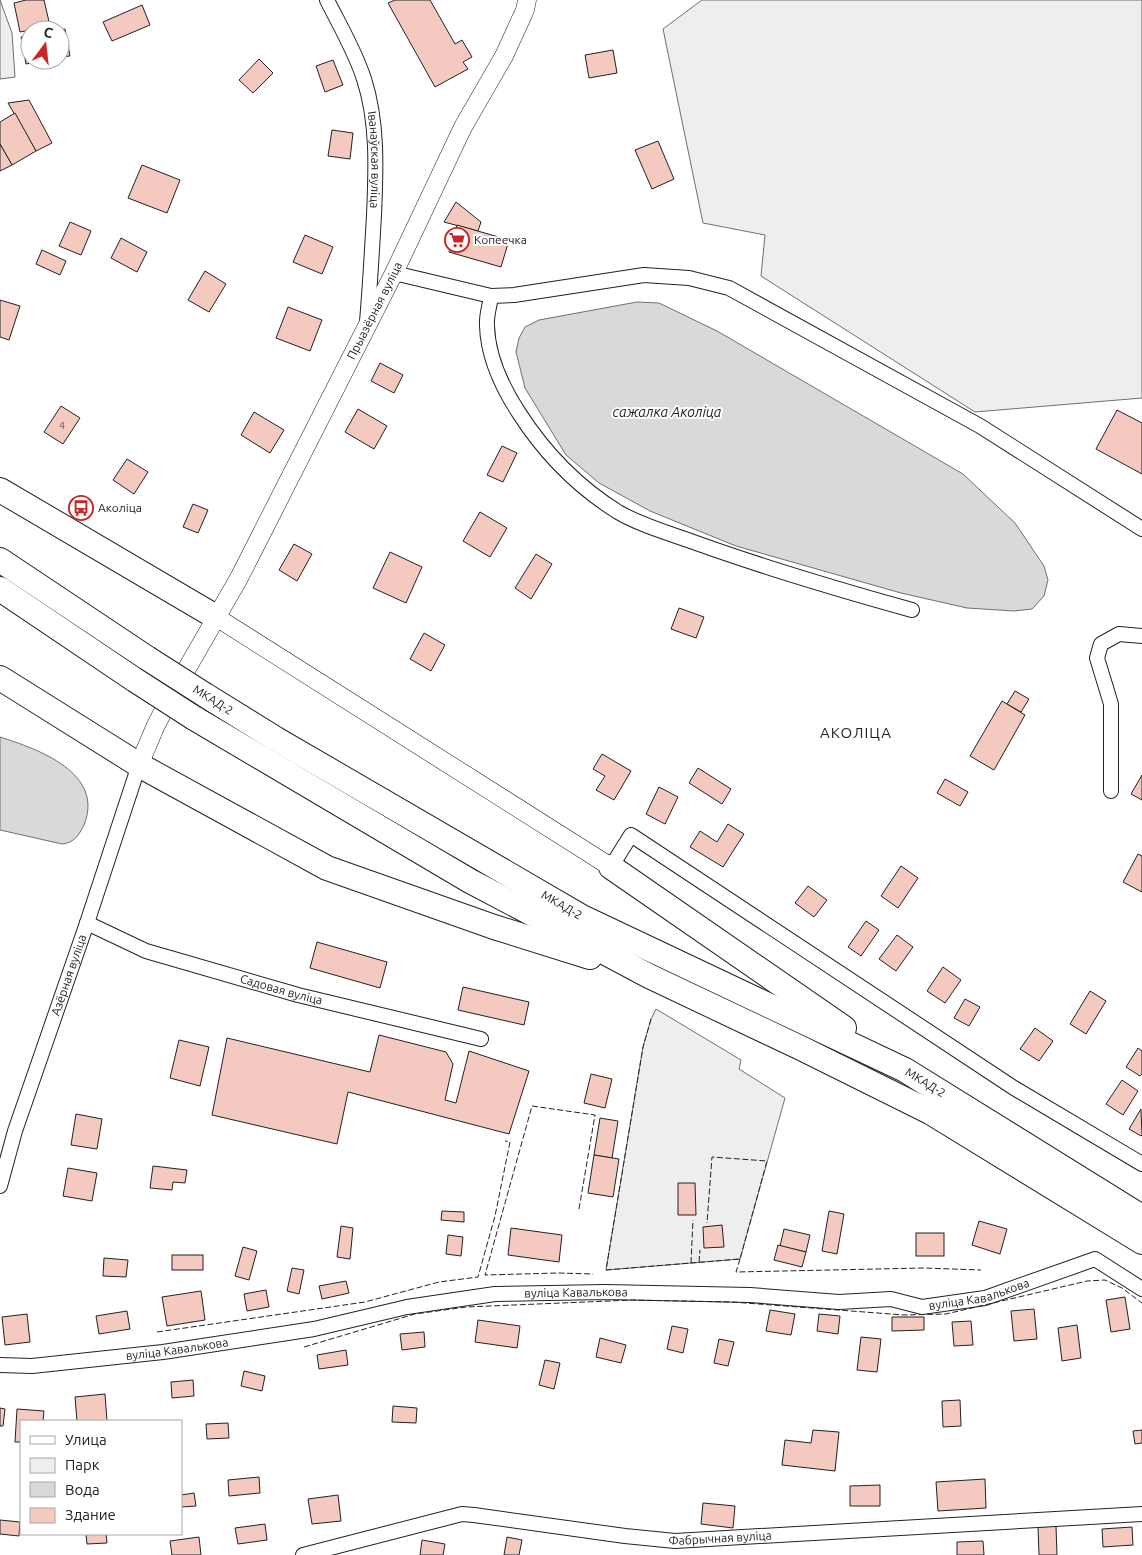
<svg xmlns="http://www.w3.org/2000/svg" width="1142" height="1555" viewBox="0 0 1142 1555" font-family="Ubuntu,sans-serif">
<rect width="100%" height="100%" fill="#fff"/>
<g fill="#eee" stroke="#6f6f6f">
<polygon points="0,0 12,33 15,77 0,79"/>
<polygon points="702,0 1142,0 1142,398 975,412 761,276 765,235 703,223 663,29"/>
<polygon points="656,1009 741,1060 739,1069 785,1098 740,1259 606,1270 643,1047 651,1019"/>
</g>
<g fill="#d9d9d9" stroke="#6f6f6f">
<polygon points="637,302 659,303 717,331 963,474 1015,523 1044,566 1048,580 1044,596 1032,609 1014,611 967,608 901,593 736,546 650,511 599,483 566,455 525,388 516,352 519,338 525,327 539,320"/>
<path d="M 0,737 C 38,749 105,773 84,825 C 79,835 74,843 62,844 L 0,830 Z"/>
</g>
<g fill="#f3c9c0" stroke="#222">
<polygon points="26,0 44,0 50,26 20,32 14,3"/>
<polygon points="395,0 430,0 455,44 462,40 472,57 463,62 468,69 435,87 388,3"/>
<polygon points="142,5 150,25 112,41 103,22"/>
<polygon points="65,29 70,56 60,57 59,30"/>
<polygon points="30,35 30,60 46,60 26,64 21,37"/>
<polygon points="613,50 617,73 589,78 585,55"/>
<polygon points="259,59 273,73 253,93 239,80"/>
<polygon points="333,60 343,85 325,92 316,66"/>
<polygon points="29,100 52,143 36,151 8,103"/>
<polygon points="15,113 36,151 12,165 0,144 0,122"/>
<polygon points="332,130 353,133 350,159 328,156"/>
<polygon points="658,141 674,179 652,189 635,150"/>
<polygon points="0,144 12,165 0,171"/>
<polygon points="142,165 180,180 167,213 128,198"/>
<polygon points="456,202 481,222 478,231 444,222"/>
<polygon points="70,222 91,231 81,255 59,246"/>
<polygon points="457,225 509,240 501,267 449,252"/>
<polygon points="305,235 333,247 322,274 293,262"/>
<polygon points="121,238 147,252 137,272 111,258"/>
<polygon points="42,250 66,261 60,275 36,264"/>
<polygon points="205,271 226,284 209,312 188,300"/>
<polygon points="0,300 20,306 9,340 0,337"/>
<polygon points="288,307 322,320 310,351 276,338"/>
<polygon points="380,363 403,375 394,393 371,381"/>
<polygon points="61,406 80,418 63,444 44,432"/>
<polygon points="358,409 387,426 374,449 345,432"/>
<polygon points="1117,410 1142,423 1142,474 1096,449"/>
<polygon points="254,412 284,430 270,453 241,435"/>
<polygon points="502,446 517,453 503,482 487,475"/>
<polygon points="127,459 148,472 134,494 113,480"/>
<polygon points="193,504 208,510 198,533 183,527"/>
<polygon points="480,512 507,528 490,557 463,541"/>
<polygon points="294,544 312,554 297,581 279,570"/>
<polygon points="390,552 422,567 406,603 373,588"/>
<polygon points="536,554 552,564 531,599 515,588"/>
<polygon points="679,608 704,617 696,638 671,629"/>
<polygon points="424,633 445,645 431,671 410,659"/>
<polygon points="1015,691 1029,699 1021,712 1007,704"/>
<polygon points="1002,701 1025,715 994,770 970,756"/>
<polygon points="602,754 631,771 614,800 596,790 605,776 593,769"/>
<polygon points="698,768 731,789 722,804 689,783"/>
<polygon points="1142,775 1142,800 1131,794"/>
<polygon points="945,779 968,792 960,806 937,793"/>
<polygon points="659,787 678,797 665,824 646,814"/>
<polygon points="728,824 744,834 723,867 690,847 700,831 717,842"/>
<polygon points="1138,854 1142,856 1142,892 1123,882"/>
<polygon points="901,866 918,878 898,908 881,896"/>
<polygon points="808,886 827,900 814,917 795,903"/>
<polygon points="866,921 879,930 861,956 848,947"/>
<polygon points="897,935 913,947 896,971 879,959"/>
<polygon points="317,942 387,962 380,988 310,968"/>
<polygon points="943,967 961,980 945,1003 927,991"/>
<polygon points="463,987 529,1002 524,1025 458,1010"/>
<polygon points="1090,991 1106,1001 1086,1034 1070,1024"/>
<polygon points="965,999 980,1007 969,1026 954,1018"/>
<polygon points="1035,1028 1053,1041 1039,1061 1020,1049"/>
<polygon points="379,1035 446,1052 453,1064 445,1100 456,1103 469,1051 529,1071 509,1134 348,1092 337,1144 212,1115 227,1038 370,1072"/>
<polygon points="179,1040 209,1047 200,1086 170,1078"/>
<polygon points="1138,1048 1142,1051 1142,1074 1140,1076 1126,1067"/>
<polygon points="591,1074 612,1079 605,1108 584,1103"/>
<polygon points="1122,1080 1138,1091 1123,1115 1106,1104"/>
<polygon points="1141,1109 1142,1135 1141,1136 1129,1129"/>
<polygon points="76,1114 102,1119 97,1149 71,1145"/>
<polygon points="600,1118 618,1121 612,1158 594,1155"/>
<polygon points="594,1155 619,1159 613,1197 588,1193"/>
<polygon points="153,1166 187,1170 185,1183 173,1182 172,1190 150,1188"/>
<polygon points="68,1168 97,1173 92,1201 63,1196"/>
<polygon points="678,1183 695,1183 696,1215 678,1215"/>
<polygon points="442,1211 464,1212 464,1222 441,1220"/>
<polygon points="829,1211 844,1214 837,1254 822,1251"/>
<polygon points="979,1221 1007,1229 1000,1254 972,1245"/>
<polygon points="722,1225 724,1247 704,1248 703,1227"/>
<polygon points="341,1226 353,1228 350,1259 337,1257"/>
<polygon points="511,1228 562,1235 559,1262 508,1255"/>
<polygon points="784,1229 810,1235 806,1252 780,1246"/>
<rect x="916" y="1233" width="28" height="23"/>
<polygon points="448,1235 463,1237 461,1256 446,1254"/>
<polygon points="778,1245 806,1252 802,1267 774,1260"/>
<polygon points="243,1247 257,1251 249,1280 235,1276"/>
<rect x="172" y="1255" width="31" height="15"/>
<polygon points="104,1258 128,1260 126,1277 103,1276"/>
<polygon points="292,1268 304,1270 299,1294 287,1291"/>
<polygon points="346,1281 349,1293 322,1299 319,1286"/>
<polygon points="266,1290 269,1307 247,1311 244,1294"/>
<polygon points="201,1291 205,1320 167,1326 162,1297"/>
<polygon points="1125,1297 1130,1329 1111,1332 1106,1300"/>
<polygon points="1034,1309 1037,1339 1014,1341 1011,1311"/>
<polygon points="770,1310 795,1314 791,1335 766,1331"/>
<polygon points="127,1311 130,1329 99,1334 96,1316"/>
<polygon points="27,1314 30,1342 5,1345 2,1317"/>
<polygon points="819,1314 840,1316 838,1334 817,1331"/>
<polygon points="892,1317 924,1317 924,1330 892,1331"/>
<polygon points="478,1320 520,1326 517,1348 475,1342"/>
<polygon points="971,1321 973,1345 954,1346 952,1322"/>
<polygon points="1077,1325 1081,1358 1062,1361 1058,1328"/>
<polygon points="672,1326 688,1329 683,1353 667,1349"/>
<polygon points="424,1332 425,1347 402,1350 400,1334"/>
<polygon points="861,1337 881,1339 877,1372 857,1370"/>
<polygon points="600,1338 626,1345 621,1363 596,1357"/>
<polygon points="719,1339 734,1342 728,1366 714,1363"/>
<polygon points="346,1350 348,1365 319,1369 317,1355"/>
<polygon points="545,1360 560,1363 554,1389 539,1385"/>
<polygon points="244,1371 265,1376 262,1391 241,1386"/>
<polygon points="193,1380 194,1396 172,1398 171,1382"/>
<polygon points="105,1394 107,1421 77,1421 75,1397"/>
<polygon points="960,1400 961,1426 943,1427 942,1401"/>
<polygon points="393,1406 417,1408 416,1423 392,1422"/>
<polygon points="0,1408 5,1409 3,1426 0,1426"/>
<polygon points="17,1409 44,1411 43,1421 21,1421 21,1442 15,1442"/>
<polygon points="228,1423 229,1438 207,1439 206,1424"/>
<polygon points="813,1430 839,1432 835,1471 782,1465 785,1440 811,1443"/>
<polygon points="1142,1430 1142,1443 1135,1444 1133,1431"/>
<polygon points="259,1477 260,1493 229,1496 228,1480"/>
<polygon points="985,1479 986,1508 938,1511 936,1482"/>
<polygon points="880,1485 880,1506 850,1506 850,1486"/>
<polygon points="194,1493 196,1506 181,1507 181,1495"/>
<polygon points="338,1495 341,1521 312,1524 308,1499"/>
<polygon points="703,1503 735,1506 733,1528 701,1524"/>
<polygon points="0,1520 20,1522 19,1536 0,1534"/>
<polygon points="265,1524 267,1540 238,1544 235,1528"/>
<polygon points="1056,1526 1057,1555 1039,1555 1038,1527"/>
<polygon points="1132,1527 1133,1545 1103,1547 1102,1529"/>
<polygon points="86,1534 106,1534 107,1543 87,1544"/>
<polygon points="199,1537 201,1555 172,1555 170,1541"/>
<polygon points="507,1537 522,1540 519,1555 504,1555"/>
<polygon points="422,1540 445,1544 443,1555 420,1555"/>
<polygon points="983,1541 984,1555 957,1555 957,1542"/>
</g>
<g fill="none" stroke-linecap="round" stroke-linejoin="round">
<defs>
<g id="minor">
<path id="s1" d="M 327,0 C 340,26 355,51 364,79 C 378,122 376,170 374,215 C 372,251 370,286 367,322"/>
<polyline points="394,273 491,296 514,295 644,275 689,278 729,288 980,426 1142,529"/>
<path d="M 491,296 C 490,305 486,316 487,326 C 488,358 502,387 519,413 C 544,452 578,487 618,512 C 642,526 672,534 699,544 C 769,569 840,590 912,610"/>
<polyline points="1111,791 1111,704 1097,658 1101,644 1119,634 1142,636"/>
<polyline points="611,867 631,835 1014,1088 1142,1164"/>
<path id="s2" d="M 87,923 L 146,951 L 298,995 L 481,1039"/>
<path id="s3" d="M 0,1186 L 15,1131 L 87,923 L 139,765"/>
<path id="s4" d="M 0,1365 L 32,1366 L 163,1352 L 314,1329 L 407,1307 L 495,1294 L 605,1292 L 750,1295 L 839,1302 L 891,1299 L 922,1307 L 985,1298 L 1095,1259 L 1142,1289"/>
<path id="s5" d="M 303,1555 L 462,1514 L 474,1515 L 625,1536 L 675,1541 L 1142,1514"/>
</g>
<g id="tertiary">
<polyline points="216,617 611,867"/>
<path id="s6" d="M 139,765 L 156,725 L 174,691 L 239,578 L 394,273 L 463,127 L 504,56 L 525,10 L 527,0"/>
</g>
<g id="trunk">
<polyline points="0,490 216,617"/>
<polyline points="0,560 147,658"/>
<polyline points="0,589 135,680"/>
<polyline points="0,678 139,765 327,868 494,927 590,957"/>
<path id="s7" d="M 205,695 L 276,739 L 582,917 L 905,1070 L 1142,1217"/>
<polyline points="194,718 470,881 544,920 649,976 803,1049 930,1112 1142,1242"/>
<polyline points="611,867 844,1028"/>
</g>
</defs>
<use href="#minor" stroke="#222" stroke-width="16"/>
<use href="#tertiary" stroke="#222" stroke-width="19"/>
<use href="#trunk" stroke="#222" stroke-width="26"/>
<use href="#minor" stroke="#fff" stroke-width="14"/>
<use href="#tertiary" stroke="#fff" stroke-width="18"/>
<use href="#trunk" stroke="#fff" stroke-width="24"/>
<defs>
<g id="trunk-bridge">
<polyline points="147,658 205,695"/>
<polyline points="135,680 194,718"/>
</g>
</defs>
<use href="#trunk-bridge" stroke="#222" stroke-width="26" stroke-linecap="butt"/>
<use href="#trunk-bridge" stroke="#fff" stroke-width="24"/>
<g stroke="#222" stroke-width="1" stroke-dasharray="6 2.5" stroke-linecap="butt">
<polyline points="651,1019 643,1047 606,1270 740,1259 767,1161 712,1157 707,1223"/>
<polyline points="579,1209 595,1115 532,1106 485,1275 558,1273 593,1274"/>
<polyline points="740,1259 736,1272 924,1268 981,1270"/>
<polyline points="699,1262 700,1250"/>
<polyline points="691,1263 693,1220"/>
<polyline points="157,1332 365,1302 439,1282 478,1277 495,1216 510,1142 505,1141"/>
<polyline points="304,1347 415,1314 466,1307 633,1300 732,1302 904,1315 946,1314 1087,1281 1105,1280 1122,1288 1142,1303"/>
</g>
</g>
<defs>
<symbol id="supermarket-ring" viewBox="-11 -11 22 22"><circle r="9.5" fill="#fff" stroke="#c62828" stroke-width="1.5"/><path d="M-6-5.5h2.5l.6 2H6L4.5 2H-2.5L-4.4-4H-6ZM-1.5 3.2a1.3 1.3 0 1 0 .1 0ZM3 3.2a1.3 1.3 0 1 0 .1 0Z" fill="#c62828"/></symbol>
<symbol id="bus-ring" viewBox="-11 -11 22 22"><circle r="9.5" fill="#fff" stroke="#c62828" stroke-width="1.5"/><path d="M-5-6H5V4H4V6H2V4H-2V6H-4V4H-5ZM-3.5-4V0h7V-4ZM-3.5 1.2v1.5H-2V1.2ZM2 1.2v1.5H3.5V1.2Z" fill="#c62828"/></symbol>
</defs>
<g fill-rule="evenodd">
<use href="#supermarket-ring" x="443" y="226" width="28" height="28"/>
<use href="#bus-ring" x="67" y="494" width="28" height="28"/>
</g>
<g text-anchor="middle" stroke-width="4" stroke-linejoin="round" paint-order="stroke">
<g font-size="10" fill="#564c4a">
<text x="62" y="429">4</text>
</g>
<g font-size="12" fill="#222" stroke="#fff">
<text dy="4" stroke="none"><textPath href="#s1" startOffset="169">Іванаўская вуліца</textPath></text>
<text dy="4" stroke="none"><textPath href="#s6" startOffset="512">Прыазёрная вуліца</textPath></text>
<text transform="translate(213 700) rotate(32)" y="4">МКАД-2</text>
<text dy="4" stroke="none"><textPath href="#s7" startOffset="414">МКАД-2</textPath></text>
<text dy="4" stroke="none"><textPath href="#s3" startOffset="222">Азёрная вуліца</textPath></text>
<text dy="4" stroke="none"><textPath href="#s2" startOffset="206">Садовая вуліца</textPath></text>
<text dy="4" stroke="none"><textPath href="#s7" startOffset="819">МКАД-2</textPath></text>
<text dy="4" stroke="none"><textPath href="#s4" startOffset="582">вуліца Кавалькова</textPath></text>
<text dy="4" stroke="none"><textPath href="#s4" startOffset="988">вуліца Кавалькова</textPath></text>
<text dy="4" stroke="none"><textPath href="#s4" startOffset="178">вуліца Кавалькова</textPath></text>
<text dy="4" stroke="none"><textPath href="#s5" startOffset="424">Фабрычная вуліца</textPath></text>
</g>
<g font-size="12" fill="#222" stroke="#fff" text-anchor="start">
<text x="474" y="244">Копеечка</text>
<text x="98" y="512">Аколіца</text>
</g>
<g font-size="14" font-style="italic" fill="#222" stroke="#fff">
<text x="667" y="417">сажалка Аколіца</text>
</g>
<g font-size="15" letter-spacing="1" fill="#222" stroke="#fff">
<text x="856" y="738">АКОЛІЦА</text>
</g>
</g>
<rect x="20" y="1420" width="162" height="115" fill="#ffffff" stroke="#a7a7a7"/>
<rect x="30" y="1436" width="25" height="8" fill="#ffffff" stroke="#a7a7a7"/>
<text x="65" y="1445" font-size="15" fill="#222222">Улица</text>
<rect x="30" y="1458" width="25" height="15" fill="#eeeeee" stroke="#a7a7a7"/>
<text x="65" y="1470" font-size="15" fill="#222222">Парк</text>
<rect x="30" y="1482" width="25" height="15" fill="#d9d9d9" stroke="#a7a7a7"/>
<text x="65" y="1495" font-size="15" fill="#222222">Вода</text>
<rect x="30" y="1508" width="25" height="15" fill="#f3c9c0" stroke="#a7a7a7"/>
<text x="65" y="1520" font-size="15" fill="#222222">Здание</text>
<g transform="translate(45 45) rotate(15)"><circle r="24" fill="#ffffff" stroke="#a7a7a7"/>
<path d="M0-4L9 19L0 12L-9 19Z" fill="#c62828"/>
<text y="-8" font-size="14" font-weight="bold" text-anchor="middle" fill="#222222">С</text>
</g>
</svg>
